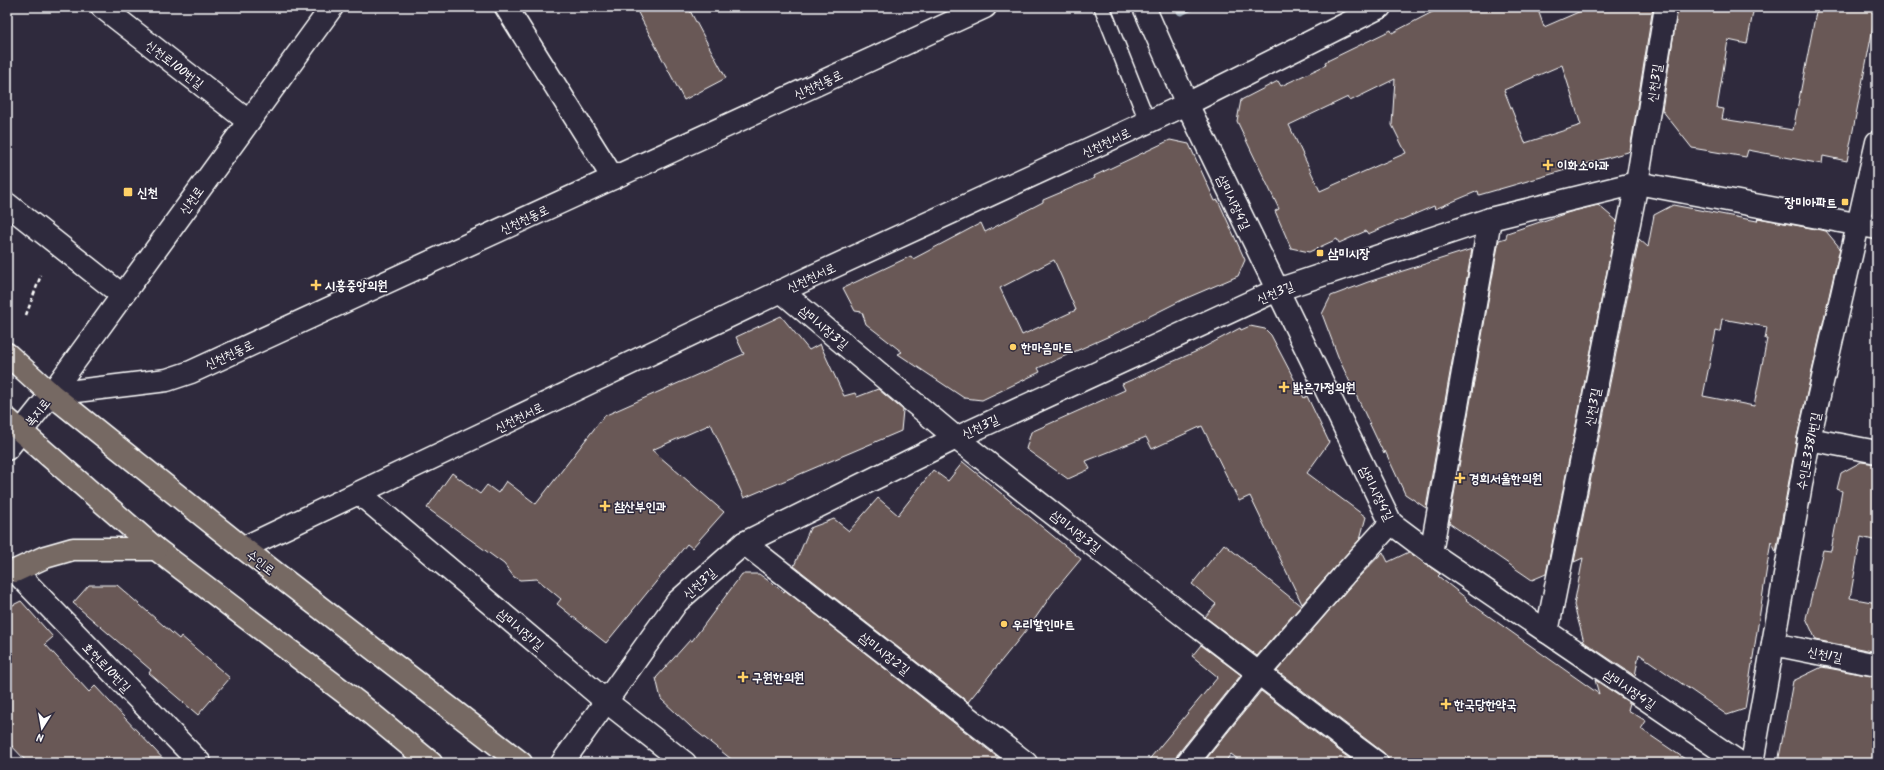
<svg xmlns="http://www.w3.org/2000/svg" width="1884" height="770" viewBox="0 0 1884 770" font-family="Kalam,'Poor Story',sans-serif">
<rect width="100%" height="100%" fill="#2f2a3d"/>
<filter id="ink" filterUnits="userSpaceOnUse"><feTurbulence type="fractalNoise" baseFrequency=".025" numOctaves="2"/><feDisplacementMap in="SourceGraphic" scale="8" xChannelSelector="R" yChannelSelector="G"/><feConvolveMatrix kernelMatrix="1 2 1 2 8 2 1 2 1" color-interpolation-filters="sRGB"/></filter>
<g filter="url(#ink)">
<g fill="none" stroke-linecap="round" stroke-linejoin="round">
<polyline stroke="#94a0ae" stroke-width="9" points="1181,11 1189,7"/>
</g>
<g fill="#695857" stroke="#fff" fill-rule="evenodd">
<polygon points="635,7 688,7 726,78 684,100"/>
<path d="M 1442,7 L 1537,7 L 1544,27 L 1590,7 L 1653,7 L 1630,150 L 1628,152 L 1479,195 L 1478,191 L 1435,209 L 1434,206 L 1368,234 L 1366,231 L 1339,243 L 1337,239 L 1309,252 L 1291,248 L 1275,211 L 1279,209 L 1237,121 L 1241,100 L 1278,81 L 1281,86 L 1326,65 L 1325,62 L 1391,30 L 1392,33 ZM 1562,65 L 1581,125 L 1525,143 L 1504,90 ZM 1395,79 L 1392,125 L 1406,153 L 1320,191 L 1289,125 L 1348,97 L 1350,101 Z"/>
<polygon points="1678,7 1754,7 1747,44 1728,40 1717,108 1724,109 1722,119 1793,130 1817,7 1877,7 1847,161 1823,156 1822,164 1748,150 1746,157 1692,148 1662,110"/>
<path d="M 1170,140 L 1189,144 L 1215,201 L 1218,200 L 1245,260 L 1238,276 L 1182,300 L 1134,324 L 1134,325 L 1038,368 L 1040,372 L 982,400 L 964,398 L 898,354 L 902,352 L 866,324 L 862,312 L 855,311 L 843,288 L 911,256 L 913,259 L 981,223 L 985,232 L 1043,202 L 1043,200 L 1095,178 L 1094,176 ZM 1054,260 L 1076,310 L 1022,335 L 1000,288 Z"/>
<polygon points="1598,205 1617,221 1546,574 1532,580 1449,523 1499,240 1506,238 1507,233 1570,212"/>
<path d="M 1673,205 L 1757,221 L 1758,218 L 1826,231 L 1840,248 L 1797,437 L 1776,552 L 1771,541 L 1745,709 L 1727,715 L 1639,654 L 1635,676 L 1584,642 L 1574,605 L 1583,558 L 1574,562 L 1639,239 L 1648,247 L 1654,215 ZM 1722,319 L 1767,327 L 1765,339 L 1767,339 L 1754,406 L 1703,396 L 1716,331 L 1720,332 Z"/>
<polygon points="1472,249 1426,508 1405,494 1385,451 1384,454 1339,359 1322,314 1331,296 1368,282"/>
<polygon points="781,316 809,350 820,344 844,396 855,393 857,397 878,389 903,410 901,431 744,498 711,424 652,450 724,512 692,548 687,544 606,643 557,604 561,599 537,579 520,580 514,577 504,564 427,508 452,473 480,494 487,485 498,493 506,481 536,504 604,416 744,354 736,337"/>
<polygon points="1250,326 1265,329 1271,335 1304,398 1307,396 1329,442 1307,473 1366,517 1360,539 1302,604 1250,496 1239,501 1202,426 1152,449 1146,437 1086,461 1090,469 1068,479 1026,449 1031,432 1125,390 1122,384 1195,352 1240,328 1241,330"/>
<polygon points="963,462 1081,559 1052,594 1032,623 968,702 794,566 810,528 834,519 849,531 878,498 898,515 933,470 948,481"/>
<polygon points="1861,462 1877,464 1877,541 1861,537 1850,598 1877,603 1877,652 1816,640 1806,618 1823,550 1831,551 1842,491 1837,489 1841,473"/>
<polygon points="1224,544 1301,606 1257,656 1205,617 1216,604 1192,584"/>
<polygon points="1383,552 1388,562 1409,552 1440,574 1438,576 1467,599 1466,600 1599,694 1595,680 1630,703 1628,710 1646,721 1641,729 1691,763 1389,763 1384,753 1277,671 1352,584"/>
<polygon points="742,574 759,574 784,592 785,590 1005,763 736,763 691,727 661,699 656,678 690,640 692,641"/>
<polygon points="89,585 117,585 179,639 181,636 230,678 198,715 149,673 151,670 73,603"/>
<polygon points="21,601 53,637 45,644 89,692 95,686 167,763 28,763 7,741 7,608"/>
<polygon points="1201,645 1241,675 1177,755 1175,763 1146,763 1218,677 1192,656"/>
<polygon points="1822,667 1877,677 1877,763 1778,763 1793,681"/>
<polygon points="1261,691 1342,753 1356,763 1243,763 1231,754 1224,763 1203,763"/>
</g>
<g fill="none" stroke-linecap="round" stroke-linejoin="round">
<defs>
<polyline id="service" points="1102,7 1148,123"/>
<g id="pedestrian">
<polyline points="1189,620 1350,743"/>
<polyline points="1187,763 1258,674 1343,576"/>
</g>
<g id="minor">
<polyline points="102,7 248,121"/>
<polyline points="506,7 613,178"/>
<polyline points="1144,7 1187,104 1391,523 1431,553 1740,763"/>
<polyline points="7,204 122,295"/>
<polyline points="781,291 956,438 1189,620"/>
<polyline points="51,394 167,380 191,372 985,7"/>
<polyline points="1809,439 1877,452"/>
<polyline points="359,493 607,702 685,763"/>
<polyline points="744,543 1026,763"/>
<polyline points="243,548 811,277 1187,104 1380,7"/>
<polyline points="1431,553 1490,219"/>
<polyline points="15,571 200,763"/>
<polyline points="1343,576 1391,523"/>
<polyline points="1547,632 1637,183 1666,7"/>
<polyline points="1773,644 1877,665"/>
<polyline points="1350,743 1377,763"/>
<polyline points="562,763 677,602 744,543 956,438 1277,290 1490,219 1637,183 1877,228"/>
<polyline points="1752,763 1809,439 1877,142"/>
</g>
<polyline id="tertiary" points="7,449 51,394 332,7"/>
<g id="primary">
<polyline points="7,354 51,394 243,548 521,763"/>
<polyline points="7,419 156,549 357,702 431,763"/>
<polyline points="15,571 45,557 73,549 156,549"/>
</g>
</defs>
<use href="#service" stroke="#fff" stroke-width="18"/>
<use href="#pedestrian" stroke="#fff" stroke-width="25"/>
<use href="#minor" stroke="#fff" stroke-width="25"/>
<use href="#tertiary" stroke="#fff" stroke-width="25"/>
<use href="#primary" stroke="#fff" stroke-width="25"/>
<polyline stroke="#fff" stroke-width="2.5" stroke-dasharray="4 3" stroke-linecap="butt" points="26,315 41,275"/>
<use href="#service" stroke="#2f2a3d" stroke-width="15"/>
<use href="#pedestrian" stroke="#2f2a3d" stroke-width="22"/>
<use href="#minor" stroke="#2f2a3d" stroke-width="22"/>
<use href="#tertiary" stroke="#2f2a3d" stroke-width="22"/>
<use href="#primary" stroke="#766964" stroke-width="22"/>
</g>
</g>
<g fill="#ffd166" stroke="#2f2a3d" stroke-width="1.5">
<path d="M1546 159h4v4h4v4h-4v4h-4v-4h-4v-4h4z"/>
<rect x="123" y="187" width="10" height="10" rx="2"/>
<rect x="1841" y="198" width="8" height="8" rx="2"/>
<rect x="1316" y="249" width="8" height="8" rx="2"/>
<path d="M314 279h4v4h4v4h-4v4h-4v-4h-4v-4h4z"/>
<circle cx="1013" cy="347" r="4"/>
<path d="M1282 381h4v4h4v4h-4v4h-4v-4h-4v-4h4z"/>
<path d="M1458 472h4v4h4v4h-4v4h-4v-4h-4v-4h4z"/>
<path d="M603 500h4v4h4v4h-4v4h-4v-4h-4v-4h4z"/>
<circle cx="1004" cy="624" r="4"/>
<path d="M741 671h4v4h4v4h-4v4h-4v-4h-4v-4h4z"/>
<path d="M1444 698h4v4h4v4h-4v4h-4v-4h-4v-4h4z"/>
</g>
<g text-anchor="middle" stroke-width="3" stroke-linejoin="round" paint-order="stroke">
<g font-size="13" fill="#fff" stroke="#2f2a3d">
<text transform="translate(175 64) rotate(38)" y="5">신천로100번길</text>
<text transform="translate(1654 83) rotate(-81)" y="5">신천3길</text>
<text transform="translate(818 84) rotate(-25)" y="5">신천천동로</text>
<text transform="translate(1106 142) rotate(-25)" y="5">신천천서로</text>
<text transform="translate(191 200) rotate(-54)" y="5">신천로</text>
<text transform="translate(1234 202) rotate(64)" y="5">삼미시장4길</text>
<text transform="translate(524 219) rotate(-25)" y="5">신천천동로</text>
<text transform="translate(811 277) rotate(-25)" y="5">신천천서로</text>
<text transform="translate(1275 292) rotate(-22)" y="5">신천3길</text>
<text transform="translate(824 327) rotate(40)" y="5">삼미시장3길</text>
<text transform="translate(229 354) rotate(-25)" y="5">신천천동로</text>
<text transform="translate(1592 407) rotate(-79)" y="5">신천3길</text>
<text transform="translate(37 412) rotate(-51)" y="5">복지로</text>
<text transform="translate(519 417) rotate(-26)" y="5">신천천서로</text>
<text transform="translate(980 426) rotate(-25)" y="5">신천3길</text>
<text transform="translate(1808 451) rotate(-79)" y="5">수인로3381번길</text>
<text transform="translate(1377 493) rotate(63)" y="5">삼미시장4길</text>
<text transform="translate(1076 531) rotate(38)" y="5">삼미시장3길</text>
<text transform="translate(261 562) rotate(38)" y="5">수인로</text>
<text transform="translate(699 583) rotate(-42)" y="5">신천3길</text>
<text transform="translate(521 629) rotate(40)" y="5">삼미시장1길</text>
<text transform="translate(885 653) rotate(38)" y="5">삼미시장2길</text>
<text transform="translate(1825 654) rotate(11)" y="5">신천1길</text>
<text transform="translate(107 667) rotate(46)" y="5">호현로10번길</text>
<text transform="translate(1630 689) rotate(34)" y="5">삼미시장4길</text>
</g>
<g font-size="13" font-weight="bold" fill="#fff" stroke="#2f2a3d" text-anchor="start">
<text x="1557" y="170">이화소아과</text>
<text x="137" y="197">신천</text>
<text x="1837" y="207" text-anchor="end">장미아파트</text>
<text x="1328" y="258">삼미시장</text>
<text x="325" y="290">시흥중앙의원</text>
<text x="1021" y="352">한마음마트</text>
<text x="1293" y="392">밝은가정의원</text>
<text x="1469" y="483">경희서울한의원</text>
<text x="614" y="511">참산부인과</text>
<text x="1012" y="629">우리할인마트</text>
<text x="752" y="682">구원한의원</text>
<text x="1454" y="709">한국당한약국</text>
</g>
</g>
<rect width="1884" height="770" fill="none" stroke="#2f2a3d" stroke-width="24"/>
<rect x="12" y="12" width="1860" height="746" fill="none" stroke="#fff" stroke-width="1.5" filter="url(#ink)"/>
<g transform="translate(42 728) rotate(191)" stroke="#2f2a3d" stroke-width="3" paint-order="stroke">
<path d="M0-3L7 15L0 10L-7 15Z" fill="#ffffff"/>
<text y="-6" font-size="11" font-weight="bold" text-anchor="middle" fill="#ffffff">N</text>
</g>
</svg>
